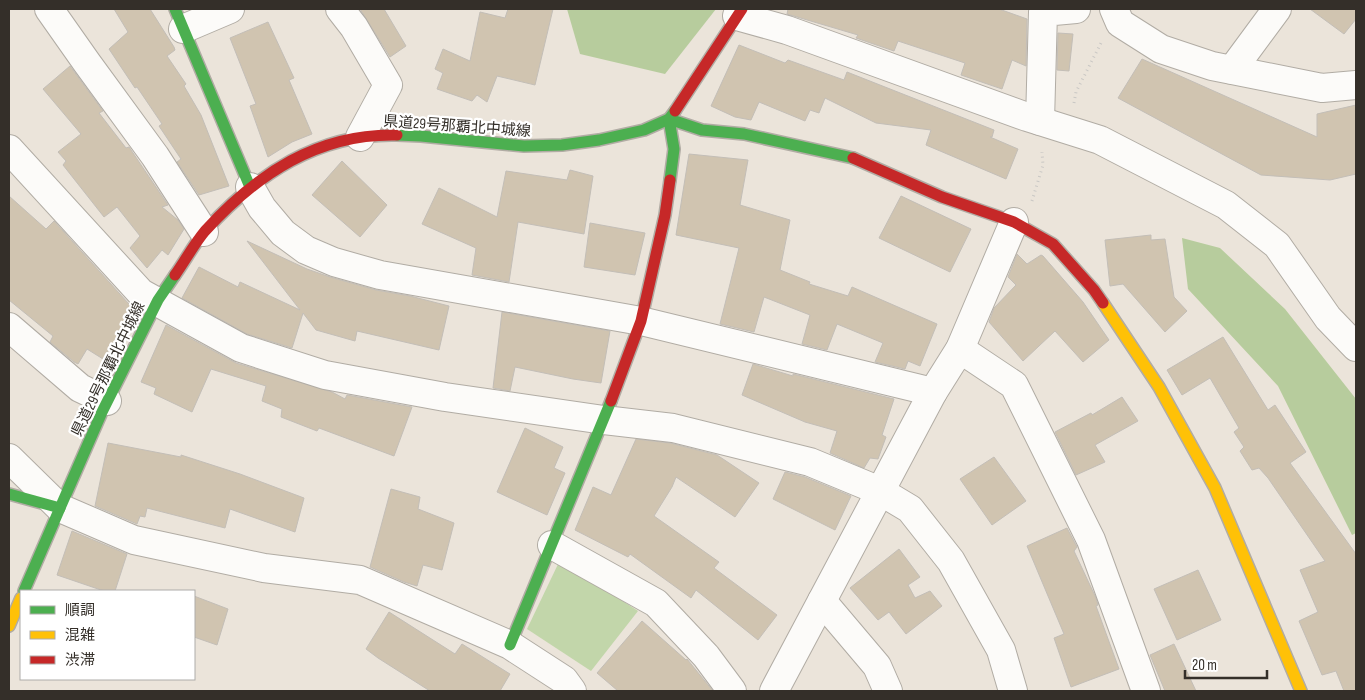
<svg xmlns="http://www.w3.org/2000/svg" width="1365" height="700" viewBox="0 0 1365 700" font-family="'Sofia Sans Condensed','Noto Sans JP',sans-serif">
<rect width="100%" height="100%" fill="#ebe4da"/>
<polygon fill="#c2d6aa" points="560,560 638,611 591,671 527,629"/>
<g fill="#b7cc9d">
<polygon points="567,9 716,9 665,74 580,54"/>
<polygon points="1182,238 1220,248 1285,309 1356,399 1356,533 1352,535 1278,386 1188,289"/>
</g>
<g fill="#d0c4b0" stroke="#c3beb7">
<polygon points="114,9 150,9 174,47 175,50 167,56 186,84 184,86 201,115 229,186 199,195 177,162 181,159 159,126 162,124 137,87 135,88 109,49 128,32"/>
<polygon points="360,9 384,9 406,46 390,57"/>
<polygon points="508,9 553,9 535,85 497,76 487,102 477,95 472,101 437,89 443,73 435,69 443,49 470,61 480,12 505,18"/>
<polygon points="788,9 999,9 1027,19 1026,66 1012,60 1002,89 961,75 965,63 898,41 894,51 856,38 858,35 787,14"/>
<polygon points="1310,9 1356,9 1356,19 1344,34"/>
<polygon points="268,22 294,78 289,80 312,134 292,142 268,157 250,106 256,104 230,38"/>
<polygon points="1058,33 1073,34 1069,71 1057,70"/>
<polygon points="739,45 785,63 788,60 844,80 847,72 994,130 992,137 990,137 1018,149 1006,179 926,145 931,130 876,123 825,98 819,113 810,110 805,121 759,102 751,120 735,117 711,106"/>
<polygon points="1142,59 1317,137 1317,114 1356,105 1356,174 1330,180 1261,175 1118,98"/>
<polygon points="70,66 103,111 99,113 126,148 129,147 168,205 162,207 178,220 184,229 168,255 162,250 147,268 130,248 140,236 117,207 104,217 63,165 66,161 58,152 81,134 43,89"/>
<polygon points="689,154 748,160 740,205 790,220 780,270 810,282 809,284 848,296 852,287 937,324 920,366 908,361 905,369 875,362 883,343 837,324 827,350 802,344 810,315 764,297 754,332 720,324 739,248 676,235"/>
<polygon points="342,161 387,205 360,237 312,195"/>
<polygon points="570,170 593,176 584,234 518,222 509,282 472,275 476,248 422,224 439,188 497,217 506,171 567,180"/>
<polygon points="9,196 46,229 54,221 129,304 135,308 103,359 87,349 78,364 74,362 50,342 53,336 9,300"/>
<polygon points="901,196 971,229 950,272 879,238"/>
<polygon points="590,223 645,233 635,275 584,267"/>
<polygon points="1151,235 1151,240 1165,239 1174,297 1187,311 1165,332 1123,284 1110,286 1105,240"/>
<polygon points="247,241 307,269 330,277 376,290 410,296 449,306 439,350 357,331 355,341 316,330 303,313 292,348 247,334 182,298 199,267 238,287 240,282 300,310"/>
<polygon points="1017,254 1027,264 1041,255 1043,256 1083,302 1109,340 1083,362 1055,331 1023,361 989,322 994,308 1016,285 1008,277"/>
<polygon points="502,312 610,331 601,383 573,379 515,367 510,391 493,388"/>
<polygon points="166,325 236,363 332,392 345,399 347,395 412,407 394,456 319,428 317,431 281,417 282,409 262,401 266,386 211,369 192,412 154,394 156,388 141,382"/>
<polygon points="1223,337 1268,410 1275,405 1306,452 1290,463 1356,554 1356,691 1344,691 1336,671 1322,675 1299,621 1318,612 1300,570 1325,561 1268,478 1259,468 1252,470 1240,451 1244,447 1234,432 1239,428 1210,378 1182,395 1167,370"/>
<polygon points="753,364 793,376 793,374 894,399 882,435 886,437 878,459 870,458 864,468 830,453 837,431 805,422 742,395"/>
<polygon points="1122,397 1138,421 1095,445 1105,462 1076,475 1055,432 1091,413 1092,415"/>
<polygon points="525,428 563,447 554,468 565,473 547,515 497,492"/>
<polygon points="636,439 670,443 717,455 759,483 735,517 676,477 672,487 654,516 719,562 714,568 777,615 758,640 696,590 691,598 630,554 628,557 575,530 593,487 611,495"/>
<polygon points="108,443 181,457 181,455 240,474 304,498 295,532 230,509 225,528 147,508 145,517 140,516 137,524 95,506"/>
<polygon points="994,457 1026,501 992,525 960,479"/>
<polygon points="785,472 805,477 851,496 835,530 773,499"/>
<polygon points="391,489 420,497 418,509 454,523 442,570 423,565 417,586 404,582 370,567"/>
<polygon points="1067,528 1077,547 1074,551 1096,598 1098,605 1096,606 1119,669 1071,687 1054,638 1064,634 1027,546"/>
<polygon points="72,531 127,554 115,591 104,591 57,575"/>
<polygon points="899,549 920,577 908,585 915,598 930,591 942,606 906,634 889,612 878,620 850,588"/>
<polygon points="1198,570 1221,620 1177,640 1154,589"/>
<polygon points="194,596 228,609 217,645 194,637"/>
<polygon points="389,612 455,654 462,644 510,674 500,691 430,691 378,658 366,649"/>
<polygon points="642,621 686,660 687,659 713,691 618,691 597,673"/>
<polygon points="1174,644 1196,691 1165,691 1150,655"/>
</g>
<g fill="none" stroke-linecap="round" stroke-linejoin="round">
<defs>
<g id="street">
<polyline points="49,9 87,63 155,156 204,232"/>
<polyline points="340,9 354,27 388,85 360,137"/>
<polyline points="1114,9 1120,23 1161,49 1212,66 1322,88 1356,85"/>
<polyline points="737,16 787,30 1027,117 1100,140 1226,205 1277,245 1328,318 1356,347"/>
<polyline points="183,29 230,9"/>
<polyline points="1232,70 1277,9"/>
<polyline points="1040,121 1043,12 1076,9"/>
<polyline points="9,149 141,293 241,348 325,375 445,397 604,420 673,428 810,462 880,491 910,509 951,561 1001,650 1013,691"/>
<polyline points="250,187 262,208 283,233 306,250 334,262 380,275 641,321 933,392"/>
<polyline points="9,327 80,388 107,401"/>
<polyline points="960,349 1014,385 1091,540 1146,691"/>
<polyline points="9,458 60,508 134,540 264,568 360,580 510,645 564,680 572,691"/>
<polyline points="552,545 656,603 706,656 732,691"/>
<polyline points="822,601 877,666 888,691"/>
<polyline points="774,691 933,392 960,349 1014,222"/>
</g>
<g id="fast">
<polyline points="175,9 250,187"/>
<polyline points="397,135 421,136 524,146 562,145 599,140 644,130 669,119 675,111"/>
<polyline points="670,180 674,149 669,119 702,130 744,134 853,158"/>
<polyline points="9,494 60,508 102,412 158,300 175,275"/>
<polyline points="24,591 60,508"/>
<polyline points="510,645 611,401"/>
</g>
<g id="slow">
<polyline points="1103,303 1159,387 1215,488 1301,691"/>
<polyline points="9,626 21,598"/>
</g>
<g id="jam">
<polyline points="675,111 742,9"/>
<polyline points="853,158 942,197 1014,222 1053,244 1094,290 1103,303"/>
<path d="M 175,275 C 185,261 194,244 205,231 C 257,174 318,133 397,135"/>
<polyline points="611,401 641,321 665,215 670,180"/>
</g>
</defs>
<use href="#street" stroke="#b1aca4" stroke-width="30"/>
<use href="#fast" stroke="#b1aca4" stroke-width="14"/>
<use href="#slow" stroke="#b1aca4" stroke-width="14"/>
<use href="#jam" stroke="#b1aca4" stroke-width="14"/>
<g stroke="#c9c7c4" stroke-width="3" stroke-dasharray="1 4" stroke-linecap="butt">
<polyline points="1074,103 1076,92 1101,43"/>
<polyline points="1032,201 1043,165 1042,152"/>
</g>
<use href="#street" stroke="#fcfbf9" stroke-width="28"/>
<use href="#fast" stroke="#4caf50" stroke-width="11"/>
<use href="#slow" stroke="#ffc107" stroke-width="11"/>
<use href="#jam" stroke="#c62828" stroke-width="11"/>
</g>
<g text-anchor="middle" stroke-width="4.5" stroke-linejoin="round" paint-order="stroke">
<g font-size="15" fill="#342f29" stroke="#fff">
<text transform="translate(457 126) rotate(4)" y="5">県道29号那覇北中城線</text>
<text transform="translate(108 369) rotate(-64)" y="5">県道29号那覇北中城線</text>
</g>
</g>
<rect width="1365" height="700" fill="none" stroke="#342f29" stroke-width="20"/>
<rect x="20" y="590" width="175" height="90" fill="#ffffff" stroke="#aeaca9"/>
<rect x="30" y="606" width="25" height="8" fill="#4caf50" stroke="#aeaca9"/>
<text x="65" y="615" font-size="15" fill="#342f29">順調</text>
<rect x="30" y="631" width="25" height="8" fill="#ffc107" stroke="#aeaca9"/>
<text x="65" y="640" font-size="15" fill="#342f29">混雑</text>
<rect x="30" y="656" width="25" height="8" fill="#c62828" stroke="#aeaca9"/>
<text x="65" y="665" font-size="15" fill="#342f29">渋滞</text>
<path d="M1185 670v8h82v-8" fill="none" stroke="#342f29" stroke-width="2.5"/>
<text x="1192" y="670" font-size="15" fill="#342f29" stroke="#ffffff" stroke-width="4" paint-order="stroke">20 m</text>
</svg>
